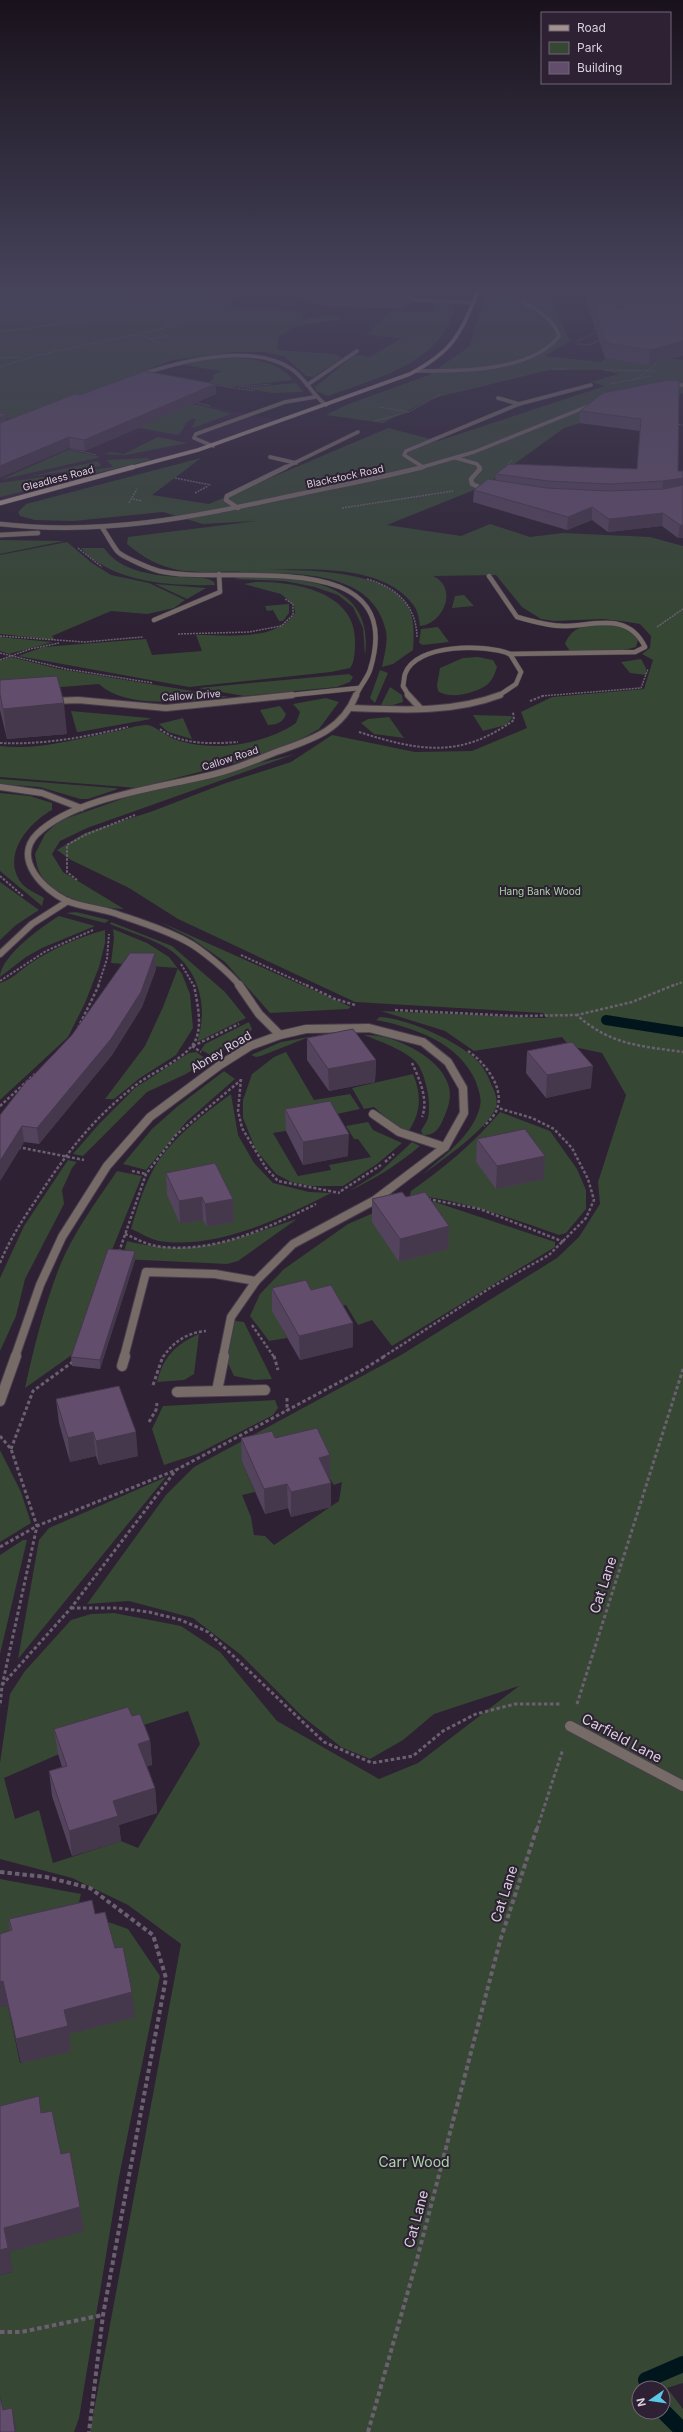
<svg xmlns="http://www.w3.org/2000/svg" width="683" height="2432" viewBox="0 0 683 2432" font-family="Inter,sans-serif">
<rect width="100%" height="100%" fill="#2d2133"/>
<polygon fill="#36263e" points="176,399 282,421 213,446 0,503 0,430"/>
<g fill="#364734" fill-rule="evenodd">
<polygon points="0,289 240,289 227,307 307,311 301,319 335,315 344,319 297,326 279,336 277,350 334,354 342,358 313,377 306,376 284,356 263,352 234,352 173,360 23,418 0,419"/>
<path d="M 490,289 L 510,289 L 548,294 L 570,341 L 545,356 L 600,362 L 658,331 L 668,358 L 683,360 L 683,393 L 564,428 L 484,486 L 387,525 L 461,536 L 490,524 L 530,537 L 563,533 L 650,537 L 683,546 L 683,2383 L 667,2388 L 683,2409 L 683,2432 L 90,2432 L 181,1944 L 128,1905 L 72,1878 L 0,1859 L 0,1763 L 10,1694 L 25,1671 L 71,1620 L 91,1614 L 114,1613 L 181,1626 L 220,1652 L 277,1721 L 379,1779 L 418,1763 L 519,1686 L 434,1714 L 403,1740 L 370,1759 L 341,1747 L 302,1716 L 241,1655 L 193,1618 L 129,1601 L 87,1604 L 166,1495 L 194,1467 L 401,1355 L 557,1258 L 579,1237 L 600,1204 L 598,1182 L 626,1095 L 602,1053 L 569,1046 L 562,1037 L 474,1051 L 445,1031 L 381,1011 L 546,1018 L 543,1013 L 355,1002 L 178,919 L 129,888 L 71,860 L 57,850 L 85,833 L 153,811 L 223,784 L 291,762 L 332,735 L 415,752 L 472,751 L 527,728 L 521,712 L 552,697 L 644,689 L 653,660 L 642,654 L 650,648 L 651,636 L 640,624 L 621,621 L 602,619 L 554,621 L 541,619 L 522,607 L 496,575 L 433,576 C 459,588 443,624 420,626 C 419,620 418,611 414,606 C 373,546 239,580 178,570 C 158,566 143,557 127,544 L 128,537 L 257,521 L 203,524 L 163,512 L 74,521 L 35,520 L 20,516 L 18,512 L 26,504 L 201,458 L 152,495 L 209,504 L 388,428 L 438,441 L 605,386 L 591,382 L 619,374 L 602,370 L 549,370 L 434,398 L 383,423 L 326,415 L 346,405 L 429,375 L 470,346 L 482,305 ZM 242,1462 L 330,1479 L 334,1485 L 342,1482 L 339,1501 L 274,1545 L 265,1536 L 254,1535 L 251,1517 L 242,1495 L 255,1492 ZM 188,1711 L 200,1744 L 138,1848 L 121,1841 L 53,1863 L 39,1810 L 15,1819 L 4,1778 L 80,1745 ZM 639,2388 L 663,2388 L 663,2412 L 639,2412 Z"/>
<path d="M 439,303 L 451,305 L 455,309 C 451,316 449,324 445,331 C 421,369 367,381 328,396 L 316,391 L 315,387 L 355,355 L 370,357 L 402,338 L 366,335 L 392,310 L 434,312 Z"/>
<path d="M 227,357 C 252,359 276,360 293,380 L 230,387 L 209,383 L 214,378 L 213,375 L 222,371 L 184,365 L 173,367 L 185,361 Z"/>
<polygon points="296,383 303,392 272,393 244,388"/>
<path d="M 190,405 L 199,405 L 231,414 L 192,428 L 196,419 C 186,417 185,430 178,435 L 134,427 Z"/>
<polygon points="158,437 187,443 126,455 104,454 111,452 124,454"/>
<polygon points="68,450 101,457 0,480"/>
<polygon points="148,458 150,460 0,497 0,483 113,467 107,460"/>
<polygon points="98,461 101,466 28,477"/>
<polygon points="0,540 64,541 0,554"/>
<polygon points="67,542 92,563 111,575 149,583 185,600 174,608 147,614 111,611 52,636 55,640 0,634 0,555"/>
<path d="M 81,548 L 104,548 C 120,572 156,576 183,577 C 193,578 205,576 214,582 L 215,585 C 170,586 113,583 81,548 Z"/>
<path d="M 256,570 C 297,570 381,567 407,605 C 415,618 414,636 413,650 L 393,664 L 382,667 C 384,656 388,643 386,631 C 371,561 272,575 219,573 Z"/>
<path d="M 244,577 C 301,577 375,580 365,656 L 363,628 L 353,607 L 338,595 L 315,587 L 285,581 L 234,579 Z"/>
<path d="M 256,582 C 294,581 356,592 355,641 C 355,649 355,662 350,668 L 331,672 L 189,687 L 18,656 L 43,647 L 146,639 L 152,655 L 202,651 L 196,635 C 226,635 276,642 295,613 L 294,605 L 281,594 L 244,584 Z"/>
<polygon points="155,584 206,588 187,599"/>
<polygon points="464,595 474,606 452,608 455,596"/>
<polygon points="289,604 289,613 283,621 279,621 273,610 267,611 265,606"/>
<path d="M 603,624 L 619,626 L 634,631 L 638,640 L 636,647 L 624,650 L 570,651 L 565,644 C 572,626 585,626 603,624 Z"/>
<polygon points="438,627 449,642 423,645 419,643 421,629"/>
<polygon points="0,637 52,642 53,642 9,654 0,651"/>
<path d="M 11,657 L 59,669 L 229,697 C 192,700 128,711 99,684 L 0,692 L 0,661 Z"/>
<path d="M 478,657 L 493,660 L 497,667 C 495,673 493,679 488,684 C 477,693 450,700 438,691 L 437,685 L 440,668 L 463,658 Z"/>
<polygon points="641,659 646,668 646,675 630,673 621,662"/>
<polygon points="380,670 388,673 375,703 370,698"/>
<polygon points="349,674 353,677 350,682 337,687 244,696 198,688"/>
<polygon points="390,687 402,695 403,702 393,705 381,705"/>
<path d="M 326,698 L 339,702 L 319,729 L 299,740 L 250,759 L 137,788 L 0,777 L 0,746 C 38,751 80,738 117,731 C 127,729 137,725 147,725 C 154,725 166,736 174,739 C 211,753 264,745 296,723 L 300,712 L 293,704 Z"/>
<path d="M 280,706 L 286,714 C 284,722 276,725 268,725 L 260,710 Z"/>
<polygon points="71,711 149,718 151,719 79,732 77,732"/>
<polygon points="473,715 511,716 512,718 506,725 483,731"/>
<polygon points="389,717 404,738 374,734 361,723 368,719"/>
<polygon points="183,718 192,739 168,732 159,724"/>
<path d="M 295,754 L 87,828 L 60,841 L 52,854 L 63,872 L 124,909 C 99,908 54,899 41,875 C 37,869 36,860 35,854 L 45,834 L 59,821 L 133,795 Z"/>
<polygon points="0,779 115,788 118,789 88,799 80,799 40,787 0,784"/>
<path d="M 0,793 L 30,796 L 52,803 L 52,810 C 27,824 0,857 23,885 C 28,890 38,894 44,898 L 42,906 L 0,871 Z"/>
<polygon points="0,882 39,910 16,925 0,940"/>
<polygon points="76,912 109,920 105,923 66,913"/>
<path d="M 59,916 L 95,926 L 42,948 L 26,957 L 0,977 C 0,957 42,926 59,916 Z"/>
<polygon points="158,921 351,1007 348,1009 270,1013 225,962 191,938"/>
<path d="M 111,922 L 172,946 L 225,992 L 246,1018 L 197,1042 C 209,1007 199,968 167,948 C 150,938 129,932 110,924 Z"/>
<polygon points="113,929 147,943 169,957 182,974 190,994 193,1028 176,1055 140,1078 114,1099 105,1099 145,1046 163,1007 178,968 111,963 114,938"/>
<path d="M 105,930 L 105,943 L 99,967 L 85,1003 L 68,1037 L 0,1100 L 0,983 C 13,979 20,970 31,963 C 54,948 79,937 105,930 Z"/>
<path d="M 380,1017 C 405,1018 453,1039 472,1056 C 482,1064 488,1075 492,1086 C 495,1093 498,1099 496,1107 C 488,1129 441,1161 422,1175 C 443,1156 474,1135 480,1106 C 482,1098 478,1089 476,1082 C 460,1043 413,1027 376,1020 Z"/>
<polygon points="249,1022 252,1029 245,1039 212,1056 201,1050 205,1044"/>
<path d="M 364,1035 C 392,1033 442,1057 449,1087 C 452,1100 447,1110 442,1122 C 438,1130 433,1136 423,1135 L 421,1131 C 423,1127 427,1122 428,1118 C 432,1104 425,1069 414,1060 C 400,1048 381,1042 364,1035 Z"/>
<polygon points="309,1037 261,1056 256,1057 251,1055 281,1042"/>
<polygon points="196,1052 208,1060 186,1074 147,1092 83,1156 73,1154 99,1124 135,1088 189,1053"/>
<polygon points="286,1052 314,1100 350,1094 360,1109 300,1122 304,1128 273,1133 298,1176 331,1170 329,1165 371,1157 358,1139 354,1139 346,1126 368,1122 373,1130 402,1143 377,1164 343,1186 310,1186 291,1182 276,1174 256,1150 243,1118 243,1100 252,1074 274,1057"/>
<polygon points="224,1071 235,1079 187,1121 146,1170 123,1164 152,1129 178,1106"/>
<path d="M 413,1074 C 422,1096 421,1113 408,1132 L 396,1127 L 374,1107 L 364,1109 L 352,1088 Z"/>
<path d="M 231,1094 L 238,1135 L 254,1163 L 273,1183 L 309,1192 L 331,1193 C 282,1218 216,1250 159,1241 C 149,1239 139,1232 131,1229 C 138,1206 145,1181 159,1160 C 177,1134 205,1113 231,1094 Z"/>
<path d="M 500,1112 L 550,1131 L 577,1169 L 586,1190 L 586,1209 L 566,1233 L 559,1235 C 510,1218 461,1199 410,1195 L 411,1191 C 444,1168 474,1143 500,1112 Z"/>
<path d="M 412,1142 L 420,1146 C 397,1165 375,1179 349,1191 L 380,1172 Z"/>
<polygon points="68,1160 77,1162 72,1168 62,1190 64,1204 25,1279 16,1316 0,1351 0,1278 24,1226"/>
<path d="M 117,1171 L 142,1176 L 114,1245 L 76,1352 L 25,1388 C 34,1347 44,1307 59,1268 C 73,1233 96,1202 117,1171 Z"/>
<polygon points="401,1201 435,1202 555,1242 555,1247 392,1346 372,1320 358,1325 346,1305 312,1313 273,1311 287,1338 269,1341 250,1316 260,1294 284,1269 348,1224"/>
<path d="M 297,1219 L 238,1261 L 227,1264 L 122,1259 L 127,1241 C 198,1258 231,1240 297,1219 Z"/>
<polygon points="235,1321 244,1322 272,1379 255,1380 234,1376 227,1361"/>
<path d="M 199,1334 L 194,1374 L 184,1380 L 157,1382 C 163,1357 176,1344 199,1334 Z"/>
<polygon points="275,1400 278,1408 273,1415 197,1454 164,1465 152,1429 163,1406"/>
<polygon points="0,1450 21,1492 31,1523 0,1542"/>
<polygon points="166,1477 18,1659 39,1540 49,1528"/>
<polygon points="23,1540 27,1540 0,1654 0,1555"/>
<polygon points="0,1879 81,1894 77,1911 128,1929 160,1976 119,2177 79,2418 74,2432 7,2432 0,2395 0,2275 12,2272 9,2252 0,2131 0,2007 8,2006 20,2063 67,2034 135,2016 0,1960"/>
</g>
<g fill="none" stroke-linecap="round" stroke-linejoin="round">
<polyline stroke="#00161c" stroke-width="10" points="606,1020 683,1032"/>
<g stroke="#00161c" stroke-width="16">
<polyline points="650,2388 646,2380 683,2364"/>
<polyline points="663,2411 683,2431"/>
</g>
<defs>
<g id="service-far3">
<polyline points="307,385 357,351"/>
<polyline points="213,446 194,438 196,434 285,402 315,397"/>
</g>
<path id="service-far2" d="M 489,576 L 517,617 C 532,621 547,626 563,626 C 594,626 628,611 645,647 L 635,652 L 509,654"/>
<g id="service-far1">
<polyline points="373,1114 399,1132 445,1147"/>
<polyline points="124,1357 146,1272 215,1274 256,1281"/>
</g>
<polyline id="service" points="122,1366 125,1356"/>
<g id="minor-far4">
<polyline points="400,299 473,303"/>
<path d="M 417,371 C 459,371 532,372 559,336 C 553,318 539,311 523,302"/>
<path d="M 139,375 C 181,361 250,343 290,368 C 305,377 312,395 326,405"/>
<polyline points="498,398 519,404"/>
<polyline points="270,457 296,463"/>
<polyline points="456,458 477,464 480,468"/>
<polyline points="423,467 404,455 406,451 519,404 591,385"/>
<polyline points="284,468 358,432"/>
</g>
<g id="minor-far3">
<polyline points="479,467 480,469 471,479 472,484 486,490"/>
<polyline points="238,508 226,500 227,496 286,467"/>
<path d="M 103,529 C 108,536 112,545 118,552 C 123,557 151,569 159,571 C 224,587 410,541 370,670 C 367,679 359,687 356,696"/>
<polyline points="154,620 220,592 219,574"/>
<polyline points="282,696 359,688"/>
<path d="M 409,696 L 403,686 C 404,682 404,677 405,674 C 416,643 486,644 510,654 L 521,672 L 516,684 L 498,696"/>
</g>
<g id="minor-far2">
<polyline points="408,695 420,708"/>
<polyline points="53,701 78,700 166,708 292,695"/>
<path d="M 351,708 C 401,710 453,713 500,695"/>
<polyline points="0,787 42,793 81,808"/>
<polyline points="0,954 32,924 68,901"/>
<path d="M 240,986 C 230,973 200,948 186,941 C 164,929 137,921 114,913 C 99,908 82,907 67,901 C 44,890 12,859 37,834 C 77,795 169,787 222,772 C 241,767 260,758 279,751 C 313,739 342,730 356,695"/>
</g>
<g id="minor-far1">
<polyline points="239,985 259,1014 280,1035"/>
<polyline points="15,1357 40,1285 62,1237 107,1166 150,1117 220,1065 250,1046 280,1035 306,1029 369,1028 423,1042 448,1062 463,1088 464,1113 445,1147 375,1200 293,1244 256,1281 231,1317 223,1357"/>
</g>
<g id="minor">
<polyline points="217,1391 224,1356"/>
<polyline points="177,1392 265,1390"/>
<polyline points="0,1401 16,1356"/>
<polyline points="570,1726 683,1786"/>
</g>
<g id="tertiary-far1">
<polyline points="668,387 683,385"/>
<polyline points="419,468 474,452 596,403"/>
</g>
<g id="tertiary">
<path d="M 0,524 C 106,536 192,517 295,495 C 337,486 380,478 423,467"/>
<polyline points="0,535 38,533"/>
</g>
<path id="secondary-far1" d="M 130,468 L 198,450 L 410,374 C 455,350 460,334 479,289"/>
<polyline id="secondary" points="0,503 133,467"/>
</defs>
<use href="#service-far3" stroke="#483d4e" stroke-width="4.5"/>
<use href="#service-far2" stroke="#483d4e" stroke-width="5.5"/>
<use href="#service-far1" stroke="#483d4e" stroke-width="10"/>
<use href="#service" stroke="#483d4e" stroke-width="12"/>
<use href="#minor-far4" stroke="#483d4e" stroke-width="4.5"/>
<use href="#minor-far3" stroke="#483d4e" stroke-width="5.5"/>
<use href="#minor-far2" stroke="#483d4e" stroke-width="8"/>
<use href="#minor-far1" stroke="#483d4e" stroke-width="10"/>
<use href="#minor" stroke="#483d4e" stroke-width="12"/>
<use href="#tertiary-far1" stroke="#483d4e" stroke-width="4.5"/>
<use href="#tertiary" stroke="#483d4e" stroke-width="5.5"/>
<use href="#secondary-far1" stroke="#483d4e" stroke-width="4.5"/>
<use href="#secondary" stroke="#483d4e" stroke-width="5.5"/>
<g stroke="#6b6070" stroke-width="1" stroke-dasharray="1.5 1" stroke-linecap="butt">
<polyline points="158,331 167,336 150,339 164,346"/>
<polyline points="0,332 110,317 133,308 163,289"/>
<polyline points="137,334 150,339"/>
<polyline points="578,341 599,331"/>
<polyline points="577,344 589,345 602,339"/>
<polyline points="0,358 23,357"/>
<polyline points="0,367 38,355 158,330 198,316 222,289"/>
<polyline points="552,369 567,369"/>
<polyline points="604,370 657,371"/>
<polyline points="638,378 659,361"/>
<polyline points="610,384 651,376"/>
<polyline points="214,385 254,391"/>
<polyline points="239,387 271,384"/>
<polyline points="194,402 211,406"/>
<polyline points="380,407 409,412"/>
<polyline points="374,421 409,412 441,394"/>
<polyline points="676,424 683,425"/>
<polyline points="70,449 97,455"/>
<polyline points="504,468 512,460"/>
</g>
<g stroke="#6b6070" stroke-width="1.5" stroke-dasharray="2 1" stroke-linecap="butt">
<polyline points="175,478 211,485"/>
<polyline points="195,493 208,486"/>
<polyline points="133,499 142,501"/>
<polyline points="129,503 137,489"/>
<polyline points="342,508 453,491"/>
<polyline points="78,548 102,567"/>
<path d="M 367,579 C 397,588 416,605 417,637"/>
<polyline points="657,627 683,609"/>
<polyline points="178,634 249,632 281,626 293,615 293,604 285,599"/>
<polyline points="0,636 85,642 143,637"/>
<polyline points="0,653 66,669 153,683"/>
<polyline points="0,660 30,649 59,643"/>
<polyline points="542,696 641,688 648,669"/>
</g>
<g stroke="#6b6070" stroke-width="2" stroke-dasharray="2.5 1.5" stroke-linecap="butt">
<polyline points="530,701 545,695"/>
<path d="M 160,729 C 180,745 213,744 238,742"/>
<path d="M 359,732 C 419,751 460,759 514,720 L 513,712"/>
<path d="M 0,743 C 44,745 86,737 128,727"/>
<polyline points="0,876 23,896"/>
<polyline points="77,880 67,872 67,845 85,835 135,815"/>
<polyline points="241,955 308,986"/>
<polyline points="181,964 194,986"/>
<polyline points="0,981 46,951 93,930"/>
<polyline points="98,986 107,959 109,934"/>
<polyline points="672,986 683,982"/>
</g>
<g stroke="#6b6070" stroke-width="2.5" stroke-dasharray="3 2" stroke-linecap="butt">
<polyline points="306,985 335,999 355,1005"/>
<path d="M 674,985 L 632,1002 L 577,1015 C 610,1045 641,1046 683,1052"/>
<polyline points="395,1010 516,1016 577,1015"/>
<polyline points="78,1028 99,985"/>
<polyline points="192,1046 201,1052"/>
<polyline points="193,1046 239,1024"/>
<path d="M 468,1051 C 484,1062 505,1087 497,1109 C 495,1115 489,1121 484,1126"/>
<path d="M 412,1063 C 419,1078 429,1100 422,1117"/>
<polyline points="241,1079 238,1111 242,1128 266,1168 278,1181 340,1193"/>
<polyline points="0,1106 35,1074"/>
<polyline points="18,1147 84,1160"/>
<polyline points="385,1162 394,1154"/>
<polyline points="132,1171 146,1174"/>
<polyline points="341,1191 381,1165"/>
<polyline points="428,1199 480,1209 564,1242"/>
<path d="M 125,1234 C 135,1238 145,1244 156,1246 C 212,1255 268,1228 316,1204"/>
<polyline points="119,1252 146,1174 176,1135 241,1080"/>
<path d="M 0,1263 C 9,1241 21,1222 34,1203 C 65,1155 91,1120 136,1085 C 154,1071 177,1063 191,1047 C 205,1031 197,1003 194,985"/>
<polyline points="252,1325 274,1357"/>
<path d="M 163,1357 C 174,1341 187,1333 206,1331"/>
<polyline points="383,1357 490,1288 549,1255 586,1218 594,1200 588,1179 572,1148 554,1129 532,1118 498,1108"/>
</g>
<g stroke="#6b6070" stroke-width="3" stroke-dasharray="3.5 2.5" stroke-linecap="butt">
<polyline points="274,1356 278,1370"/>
<polyline points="153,1385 163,1356"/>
<polyline points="287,1398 287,1411"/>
<polyline points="149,1422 156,1410 157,1403"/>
<polyline points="0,1436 11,1449 37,1526 2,1686 0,1706"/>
<polyline points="11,1449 33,1391 74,1361"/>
<polyline points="0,1547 37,1526 176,1470 364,1369 385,1356"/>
<polyline points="71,1608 118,1608 149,1612 181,1620 208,1632 324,1742 372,1763 413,1756 443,1731 476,1714 515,1704 560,1704"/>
<polyline points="2,1685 71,1608 176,1470"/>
<polyline points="577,1704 683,1369"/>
<polyline points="537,1829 563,1749"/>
</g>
<g stroke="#6b6070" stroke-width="4" stroke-dasharray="4.5 3" stroke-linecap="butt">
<polyline points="0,1872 46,1877 90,1888 153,1935 166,1978 103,2315 89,2432"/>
<polyline points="0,2332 21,2332 103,2315"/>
<polyline points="368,2432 416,2263 500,1941 537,1828"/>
</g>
<use href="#service-far3" stroke="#776b67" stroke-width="3.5"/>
<use href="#service-far2" stroke="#776b67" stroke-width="4.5"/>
<use href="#service-far1" stroke="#776b67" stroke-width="8"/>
<use href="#service" stroke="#776b67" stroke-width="10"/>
<use href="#minor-far4" stroke="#776b67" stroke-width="3.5"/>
<use href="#minor-far3" stroke="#776b67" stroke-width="4.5"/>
<use href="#minor-far2" stroke="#776b67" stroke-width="6"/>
<use href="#minor-far1" stroke="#776b67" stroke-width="8"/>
<use href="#minor" stroke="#776b67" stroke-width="10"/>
<use href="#tertiary-far1" stroke="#776b67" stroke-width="3.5"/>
<use href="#tertiary" stroke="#776b67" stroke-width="4.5"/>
<use href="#secondary-far1" stroke="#a5918c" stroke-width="3.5"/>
<use href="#secondary" stroke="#a5918c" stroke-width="4.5"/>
</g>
<g fill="#54435d">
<polygon points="280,289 323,289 322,291 327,291 327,289 422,289 416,296 411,295 410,302 404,309 324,306"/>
<polygon points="561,289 683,289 649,365 605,358 583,292"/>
<polygon points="668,380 678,471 683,471 683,538 678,538 662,526 608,532 592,520 567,530 473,502 474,490 495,480 496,474 637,469 640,431 579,423 580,411"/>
<polygon points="215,384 216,394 85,451 70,448 6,421 80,395"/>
<polygon points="0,680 67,734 7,739 0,710"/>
<polygon points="155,953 156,969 142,1007 112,1055 39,1144 24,1142 0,1181 29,1080"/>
<polygon points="307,1038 376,1060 375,1082 329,1091 307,1060"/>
<polygon points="527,1051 591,1088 546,1098 526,1073"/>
<polygon points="285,1109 348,1156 303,1165 286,1131"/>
<polygon points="477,1139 545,1156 544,1179 496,1189 476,1162"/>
<polygon points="166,1173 233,1199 234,1222 207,1227 203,1220 180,1224 167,1195"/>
<polygon points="406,1197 449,1226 448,1249 399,1262 372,1222 372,1199"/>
<polygon points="135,1251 135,1260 100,1369 72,1366 71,1357"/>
<polygon points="272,1288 311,1290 353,1347 300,1360 272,1311"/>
<polygon points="56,1399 138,1456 99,1465 96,1456 70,1462 59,1423"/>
<polygon points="241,1438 275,1438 330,1479 329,1480 331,1483 331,1507 291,1517 288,1508 265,1514 242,1462"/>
<polygon points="132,1716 150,1740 152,1765 147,1766 155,1788 157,1813 119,1825 121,1841 72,1856 52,1796 49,1771 62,1767 58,1754 54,1729"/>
<polygon points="95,1914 135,2017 69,2034 71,2051 21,2063 8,2006 0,2007 0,1934 10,1931 9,1919"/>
</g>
<g fill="#45374c">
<polygon points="416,289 422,289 416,296"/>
<polygon points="411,294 410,302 404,309 404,302"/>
<polygon points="683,341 683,356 649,365 650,350"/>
<polygon points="215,384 216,394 85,451 84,440"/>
<polygon points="6,414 7,425 0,428 0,417"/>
<polygon points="69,437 70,448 0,478 0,466"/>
<polygon points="683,478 683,488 662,494 663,481"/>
<polygon points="592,507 592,520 567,530 568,517"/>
<polygon points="663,513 662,526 608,532 609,519"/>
<polygon points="680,525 683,525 683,538 678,538"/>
<polygon points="64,703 67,734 7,739 3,709"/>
<polygon points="155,953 156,969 142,1007 112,1055 39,1144 37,1128"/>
<polygon points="376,1060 375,1082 329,1091 328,1069"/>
<polygon points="593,1066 591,1088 546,1098 547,1075"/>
<polygon points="22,1126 24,1142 0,1181 0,1161"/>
<polygon points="349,1134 348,1156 303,1165 303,1142"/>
<polygon points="545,1156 544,1179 496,1189 497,1166"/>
<polygon points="202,1197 203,1220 180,1224 179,1201"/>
<polygon points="233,1199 234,1222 207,1227 205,1204"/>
<polygon points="449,1226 448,1249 399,1262 400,1239"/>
<polygon points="135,1251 135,1260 100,1369 100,1360"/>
<polygon points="353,1323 353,1347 300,1360 299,1336"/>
<polygon points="93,1432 96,1456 70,1462 68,1438"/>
<polygon points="136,1432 138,1456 99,1465 96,1441"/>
<polygon points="330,1455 330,1479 319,1482 319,1458"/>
<polygon points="331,1483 331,1507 291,1517 291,1492"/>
<polygon points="287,1484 288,1508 265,1514 264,1489"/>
<polygon points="150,1740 152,1765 141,1768 138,1744"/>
<polygon points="155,1788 157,1813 119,1825 121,1841 72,1856 69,1831 113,1801"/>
<polygon points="3,1981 8,2006 0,2007 0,1982"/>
<polygon points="132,1992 135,2017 69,2034 71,2051 21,2063 16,2039 64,2010"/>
<polygon points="80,2207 84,2231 9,2252 13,2272 0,2275 0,2250 4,2228"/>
<polygon points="12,2408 17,2432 15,2432"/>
</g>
<g fill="#624e6c" stroke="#45374c">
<polygon points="300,289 321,289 322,291 411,294 404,302 324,298"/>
<polygon points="587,289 607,289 618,309 623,310 624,306 615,289 683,289 683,341 650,350 606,343"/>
<polygon points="145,371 215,384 84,440 69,437 0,466 0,423 75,394 80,395"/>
<polygon points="668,380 679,381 678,471 683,471 683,478 663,481 609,484 548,481 496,474 509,464 637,469 641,419 580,411 603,393"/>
<polygon points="0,413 6,414 0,417"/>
<polygon points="488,479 547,488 608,491 664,489 683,485 683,525 680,525 663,513 609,519 592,507 568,517 474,490"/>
<polygon points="57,676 64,703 3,709 0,694 0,680"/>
<polygon points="130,953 155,953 141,992 111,1039 37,1128 22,1126 0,1161 0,1115 28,1079 29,1080 72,1035"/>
<polygon points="353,1029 376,1060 328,1069 307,1038"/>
<polygon points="572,1042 593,1066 547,1075 527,1051"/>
<polygon points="330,1101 349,1134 303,1142 285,1109"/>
<polygon points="525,1129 545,1156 497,1166 477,1139"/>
<polygon points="215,1163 233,1199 205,1204 202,1197 179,1201 166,1173"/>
<polygon points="402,1192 406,1197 425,1192 449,1226 400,1239 372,1199"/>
<polygon points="108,1249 135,1251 100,1360 71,1357"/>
<polygon points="306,1280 311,1290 331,1285 353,1323 299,1336 272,1288"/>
<polygon points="119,1386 136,1432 96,1441 93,1432 68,1438 56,1399"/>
<polygon points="317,1428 330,1455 319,1458 331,1483 291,1492 287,1484 264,1489 241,1438 272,1431 275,1438"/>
<polygon points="128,1707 132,1716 140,1714 150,1740 138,1744 155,1788 113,1801 118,1816 69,1831 49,1771 67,1766 54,1729"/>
<polygon points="92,1900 95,1914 105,1912 115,1948 123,1947 132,1992 64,2010 68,2026 16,2039 3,1981 0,1982 0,1934 12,1930 9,1919"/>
<polygon points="39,2096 41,2113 52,2111 61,2154 70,2152 80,2207 4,2228 8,2248 0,2250 0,2106"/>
<polygon points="0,2397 3,2410 12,2408 15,2432 0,2432"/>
</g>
<linearGradient id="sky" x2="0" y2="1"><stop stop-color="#19121c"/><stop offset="0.46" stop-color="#46435b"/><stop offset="1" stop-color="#46435b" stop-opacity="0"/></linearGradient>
<rect width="683" height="630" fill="url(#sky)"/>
<g text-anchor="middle" stroke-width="4" stroke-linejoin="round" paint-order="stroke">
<g font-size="10" fill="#d8d0dc" stroke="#2d2133">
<text transform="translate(345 476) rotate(-12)" y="4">Blackstock Road</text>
<text transform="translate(58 478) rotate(-15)" y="4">Gleadless Road</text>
<text transform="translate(191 695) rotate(-4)" y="4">Callow Drive</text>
<text transform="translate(230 758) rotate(-18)" y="4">Callow Road</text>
</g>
<g font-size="10" fill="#a9d7a4" stroke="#2d2133">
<text x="540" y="895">Hang Bank Wood</text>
</g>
<g font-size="12" fill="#d8d0dc" stroke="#2d2133">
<text transform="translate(221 1052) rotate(-31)" y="4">Abney Road</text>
</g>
<g font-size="14" fill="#d8d0dc" stroke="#2d2133">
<text transform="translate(603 1585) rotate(-72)" y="5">Cat Lane</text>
<text transform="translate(622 1738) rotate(28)" y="5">Carfield Lane</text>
<text transform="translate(504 1894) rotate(-72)" y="5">Cat Lane</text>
<text transform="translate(416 2219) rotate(-75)" y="5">Cat Lane</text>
</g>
<g font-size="14" fill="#a9d7a4" stroke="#2d2133">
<text x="414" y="2167">Carr Wood</text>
</g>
</g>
<rect x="541" y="12" width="130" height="72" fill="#2d2133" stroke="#716777"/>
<rect x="549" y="25" width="20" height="6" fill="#a5918c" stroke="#716777"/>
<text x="577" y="32" font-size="12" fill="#d8d0dc">Road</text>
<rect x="549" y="42" width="20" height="12" fill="#364734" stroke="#716777"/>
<text x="577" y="52" font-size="12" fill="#d8d0dc">Park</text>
<rect x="549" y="62" width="20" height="12" fill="#624e6c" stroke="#716777"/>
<text x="577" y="72" font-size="12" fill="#d8d0dc">Building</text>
<g transform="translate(651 2400) rotate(257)"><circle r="19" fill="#2d2133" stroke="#716777"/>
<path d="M0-3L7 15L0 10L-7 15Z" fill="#5ac8e6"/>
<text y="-6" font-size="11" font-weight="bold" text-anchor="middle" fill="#d8d0dc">N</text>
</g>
</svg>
